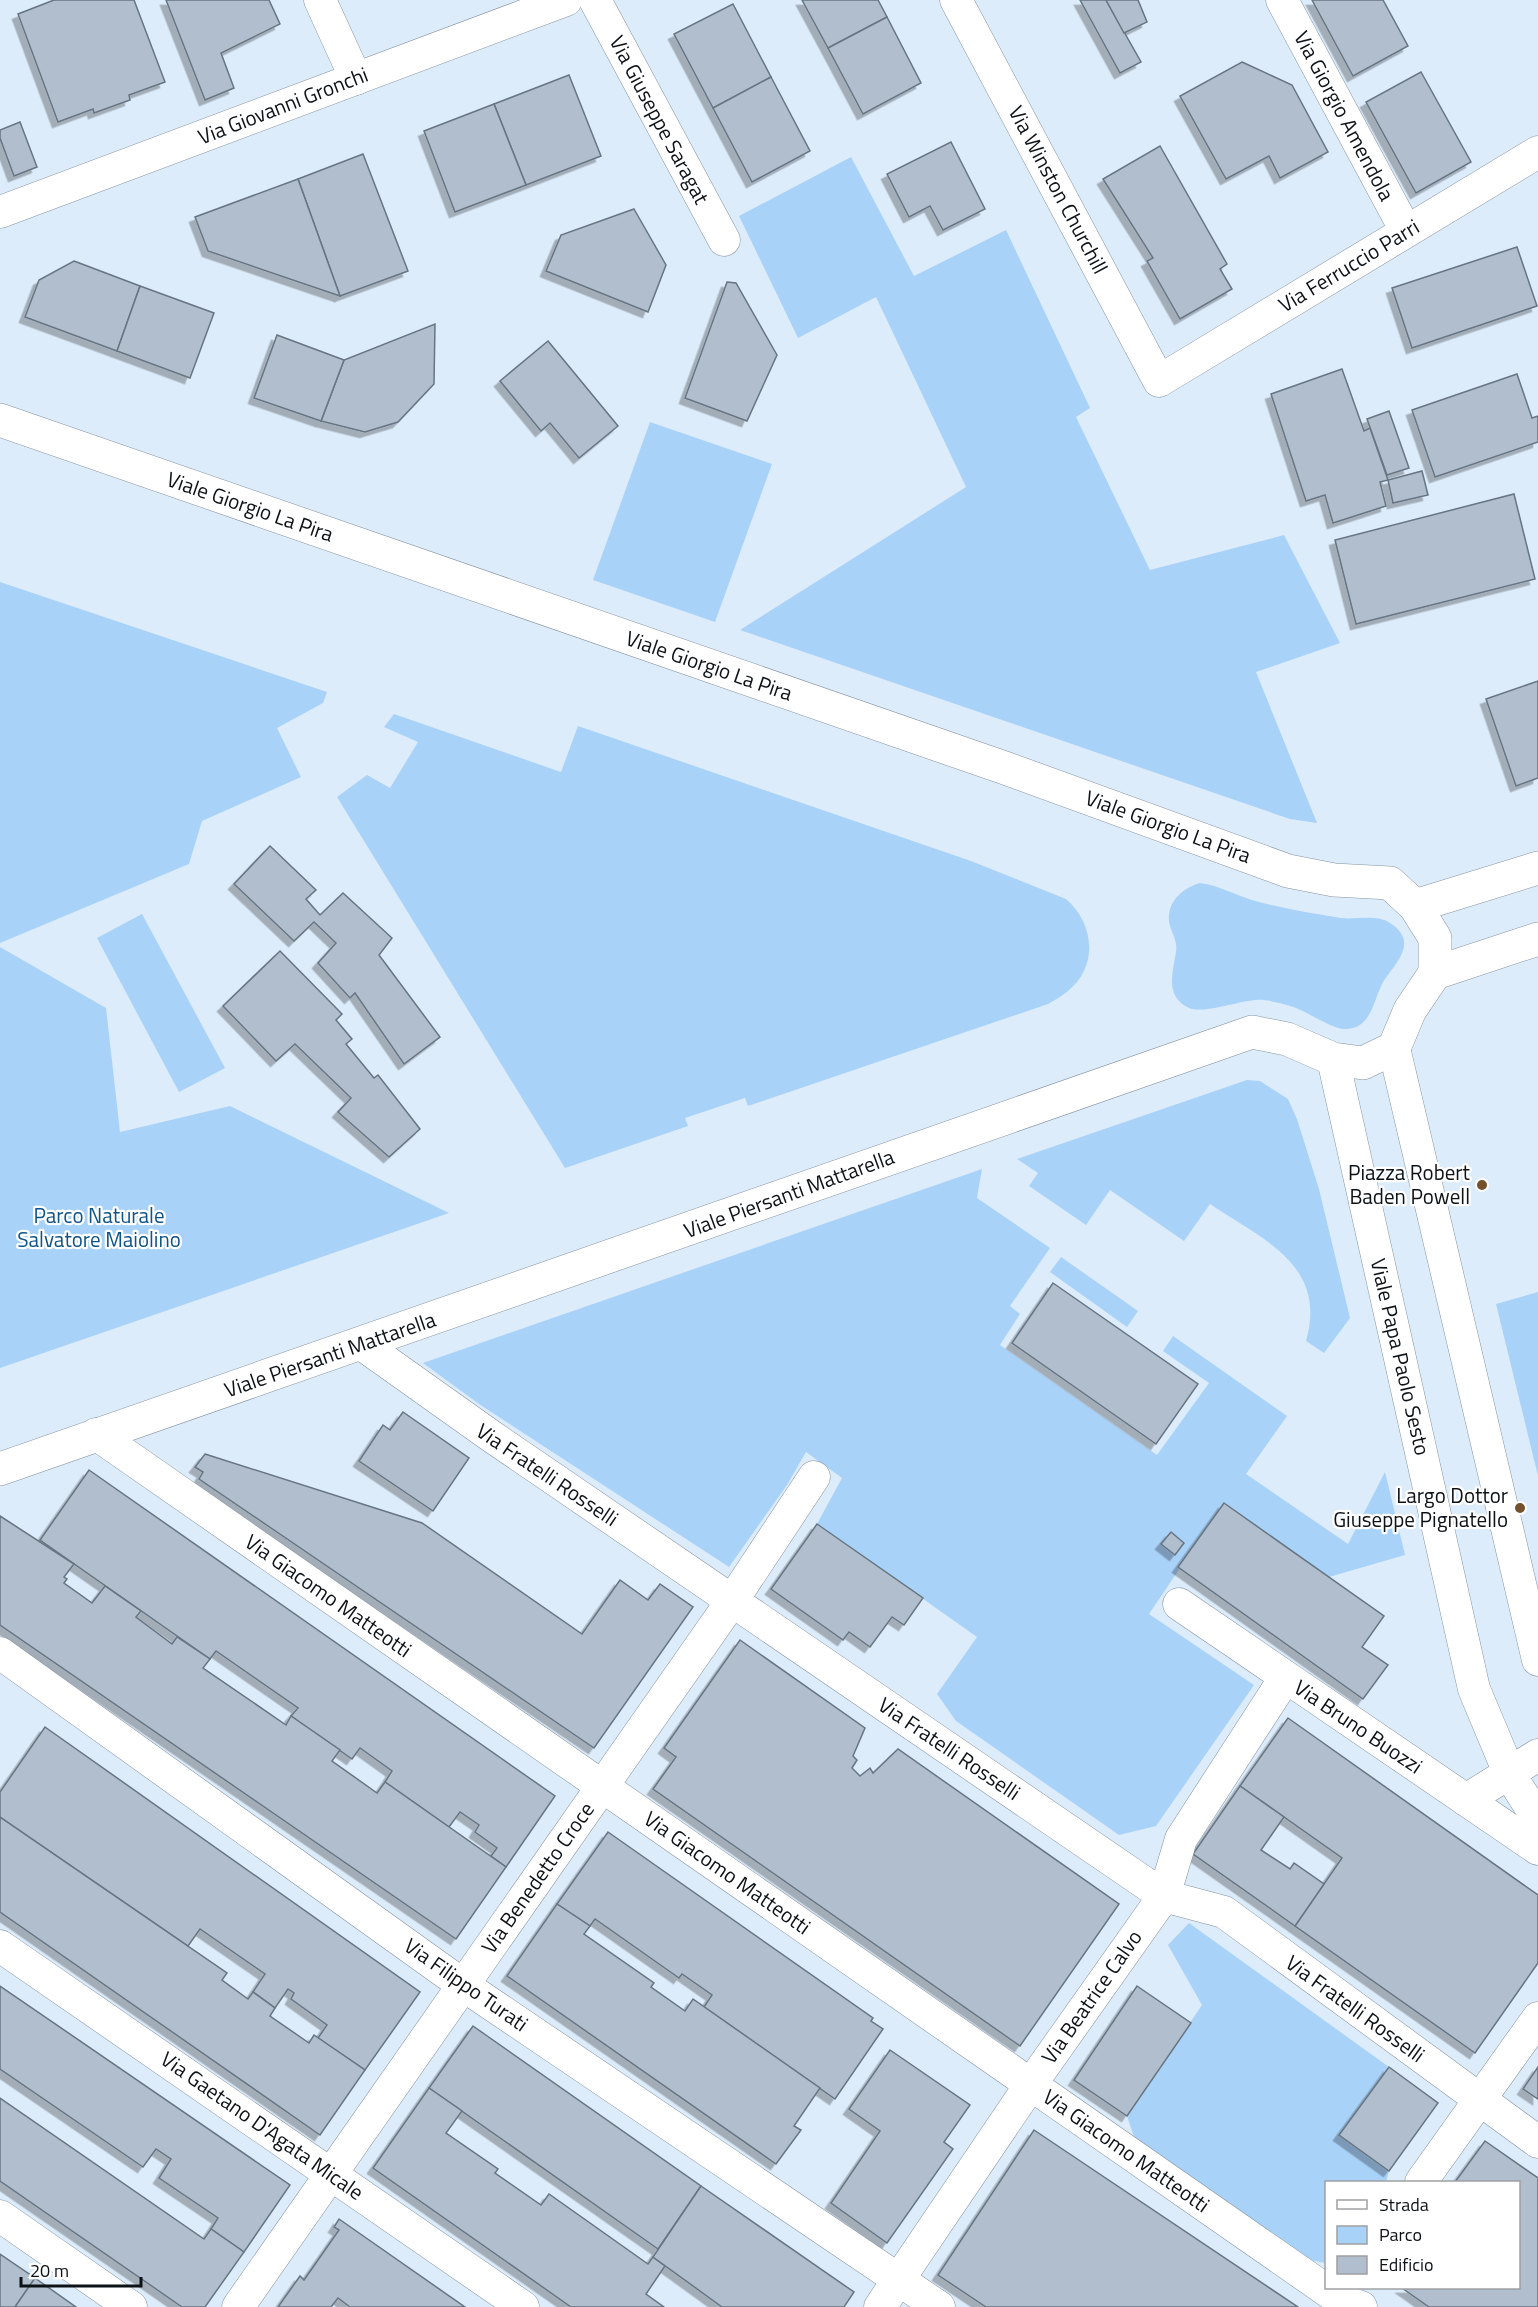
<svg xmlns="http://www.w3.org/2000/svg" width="1538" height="2307" viewBox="0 0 1538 2307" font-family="'Titillium Web',sans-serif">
<defs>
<filter id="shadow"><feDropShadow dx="-5.5" dy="5.5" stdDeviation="0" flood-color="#0004"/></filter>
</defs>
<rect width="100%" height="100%" fill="#ddecfb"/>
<g fill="#a9d2f9">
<polygon points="851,157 914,276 1006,230 1090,408 1076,417 1150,570 1284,535 1340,643 1256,672 1317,823 1290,819 740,630 966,487 876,297 798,338 739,216"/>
<polygon points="650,422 772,464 715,622 593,580"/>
<polygon points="0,582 327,692 323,703 277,728 301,777 202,821 189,864 0,943"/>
<path d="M 394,714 L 561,772 L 578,726 L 971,861 L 1066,899 C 1094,923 1099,966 1068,991 C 1062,996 1055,1000 1048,1004 L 748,1106 L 745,1098 L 685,1118 L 688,1126 L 565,1168 L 337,797 L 367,775 L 390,788 L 418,742 L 384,727 Z"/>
<path d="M 1200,883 C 1219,886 1234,894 1252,900 C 1280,908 1311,913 1341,918 C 1356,920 1377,914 1390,923 C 1421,943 1393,965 1382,984 C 1373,1002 1371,1029 1345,1029 C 1332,1029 1309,1013 1296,1008 C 1285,1004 1267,999 1256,1000 C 1238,1001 1204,1014 1189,1008 C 1164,996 1173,972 1176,952 C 1178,941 1171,932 1169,922 C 1167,901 1183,888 1200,883 Z"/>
<polygon points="142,914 225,1068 179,1092 97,938"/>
<polygon points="0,947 106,1008 120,1132 230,1106 449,1213 0,1368"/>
<path d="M 1247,1080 L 1260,1081 L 1288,1099 L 1297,1119 L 1319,1189 L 1350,1318 L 1324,1353 L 1306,1341 C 1328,1265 1262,1239 1210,1204 L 1184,1241 L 1110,1190 L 1086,1225 L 1029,1186 L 1038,1173 L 1017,1159 Z"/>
<polygon points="982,1169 977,1198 1050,1248 1010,1306 1020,1314 1000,1345 1157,1455 1209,1383 1163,1351 1173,1336 1287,1416 1246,1474 1348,1544 1385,1472 1405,1555 1329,1577 1224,1503 1149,1614 1254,1685 1156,1826 1119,1835 956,1721 937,1694 977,1637 817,1524 842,1478 806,1452 787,1485 729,1567 479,1404 423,1363"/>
<polygon points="1061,1257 1138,1311 1127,1327 1050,1272"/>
<polygon points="1538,1292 1538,1476 1496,1304"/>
<polygon points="1189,1923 1389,2067 1340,2135 1389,2171 1386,2182 1326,2182 1326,2263 1309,2260 1134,2137 1127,2116 1202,2005 1168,1945"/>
</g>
<g fill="#b0becd" stroke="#677582" stroke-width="1.5" filter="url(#shadow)">
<polygon points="54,0 134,0 165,82 129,95 130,100 94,113 93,109 58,122 18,14"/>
<polygon points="166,0 269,0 280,24 221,53 234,88 205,100"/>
<polygon points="802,0 878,0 887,17 828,48"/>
<polygon points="1080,0 1106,0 1141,62 1120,73"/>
<polygon points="1106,0 1138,0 1147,22 1124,33"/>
<polygon points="1312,0 1383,0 1408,46 1353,76"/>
<polygon points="733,4 771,77 713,108 674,34"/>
<polygon points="887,17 921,83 863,114 828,48"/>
<polygon points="1242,62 1292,85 1328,152 1280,178 1269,156 1226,179 1180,96"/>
<polygon points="1421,72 1471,162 1416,193 1366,102"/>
<polygon points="569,75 601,156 526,185 494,104"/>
<polygon points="771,77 810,151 752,182 713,108"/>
<polygon points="494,104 526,185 455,212 424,131"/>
<polygon points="20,122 37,167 14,176 0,138 0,130"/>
<polygon points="951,142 985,209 943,230 930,206 909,217 887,174"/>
<polygon points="1160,146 1227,264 1220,269 1232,289 1180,319 1147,261 1153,258 1103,179"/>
<polygon points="363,154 408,271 340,296 298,179"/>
<polygon points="298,179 340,296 208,251 195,217"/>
<polygon points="634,209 666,265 648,312 546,271 561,235"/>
<polygon points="1517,247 1537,306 1412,348 1392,288"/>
<polygon points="74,261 140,286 117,351 25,317 39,280"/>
<polygon points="727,282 736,283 777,355 747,421 685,398"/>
<polygon points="140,286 214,313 190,378 117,351"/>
<polygon points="435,324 434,384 398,422 365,432 321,421 344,360"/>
<polygon points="277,335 344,360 321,421 254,398"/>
<polygon points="548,341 618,426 579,458 550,423 541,431 500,381"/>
<polygon points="1342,369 1364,431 1370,428 1388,480 1380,482 1386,506 1333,523 1325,495 1306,501 1271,394"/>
<polygon points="1517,374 1532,418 1538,416 1538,442 1435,477 1412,410"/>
<polygon points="1389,411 1409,468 1387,475 1367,419"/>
<polygon points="1422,471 1428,495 1393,503 1388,480"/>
<polygon points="1514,494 1535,579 1356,624 1335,540"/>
<polygon points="1538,681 1538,778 1516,786 1486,699"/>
<polygon points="270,846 316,890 306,899 320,915 343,893 392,938 379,955 440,1037 404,1064 355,993 350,998 318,963 336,943 314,922 294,941 234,884"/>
<polygon points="280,951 342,1014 336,1020 352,1039 346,1044 374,1078 378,1075 420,1129 389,1157 338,1112 351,1098 295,1044 276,1061 223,1006"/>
<polygon points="1053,1283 1198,1384 1156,1444 1012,1343"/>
<polygon points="403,1412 469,1458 433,1511 359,1461 383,1425 390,1430"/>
<polygon points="205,1454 422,1523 582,1634 620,1580 648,1600 660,1584 693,1607 594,1748 199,1479 203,1472 195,1467"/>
<polygon points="89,1470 555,1796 506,1867 491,1856 497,1848 475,1832 479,1825 460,1812 449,1827 385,1782 392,1771 360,1748 352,1759 291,1716 298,1708 216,1651 210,1659 40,1540"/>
<polygon points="1224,1503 1384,1616 1362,1647 1388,1665 1363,1699 1178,1567"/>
<polygon points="0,1516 74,1564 64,1577 67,1579 64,1583 92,1603 105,1586 141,1611 136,1617 172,1644 177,1637 210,1659 203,1668 286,1725 291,1716 340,1750 332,1761 377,1793 385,1782 506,1867 456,1939 0,1625"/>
<polygon points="817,1524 923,1598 904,1625 892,1617 870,1647 849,1632 843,1640 771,1589"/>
<polygon points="1171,1532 1184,1543 1175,1555 1161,1544"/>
<polygon points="740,1640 865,1728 853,1756 857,1760 852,1768 860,1776 870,1768 873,1773 898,1749 1119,1904 1020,2046 653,1789 676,1757 664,1748"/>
<polygon points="1288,1718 1538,1895 1538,1963 1475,2053 1295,1926 1342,1858 1240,1786"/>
<polygon points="45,1727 420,1992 365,2070 318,2038 327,2025 291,1999 294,1993 288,1989 275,2008 253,1992 265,1974 200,1929 188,1946 0,1817 0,1792"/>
<polygon points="1240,1786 1284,1817 1261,1850 1290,1869 1294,1863 1324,1884 1295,1926 1193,1854"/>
<polygon points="0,1817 227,1973 222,1980 248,1999 253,1992 275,2008 270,2016 309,2043 314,2035 365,2070 320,2135 0,1912"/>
<polygon points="608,1832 873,2018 871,2021 883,2029 835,2099 704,2007 712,1995 682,1974 679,1978 595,1919 590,1926 557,1904"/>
<polygon points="557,1904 590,1926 584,1934 654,1983 651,1987 685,2011 693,1999 820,2088 794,2126 801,2130 776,2164 507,1976"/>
<polygon points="0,1986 290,2185 244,2252 211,2229 218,2218 159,2178 171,2159 156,2149 143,2167 0,2069"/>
<polygon points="1137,1986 1191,2023 1127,2116 1074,2080"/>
<polygon points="473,2026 701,2186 658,2249 429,2088"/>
<polygon points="890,2050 970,2105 944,2142 953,2149 887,2243 831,2203 880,2131 849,2109"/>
<polygon points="1389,2067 1438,2103 1389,2171 1339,2135"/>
<polygon points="1538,2067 1538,2099 1523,2089"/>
<polygon points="429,2088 462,2111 446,2133 498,2169 495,2173 541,2205 549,2194 648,2264 653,2257 665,2266 646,2294 664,2307 571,2307 373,2168"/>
<polygon points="0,2098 204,2239 211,2229 244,2252 205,2307 182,2307 0,2181"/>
<polygon points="1034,2130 1298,2307 986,2307 938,2275"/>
<polygon points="1485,2141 1538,2178 1538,2307 1429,2307 1402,2288 1518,2288 1518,2182 1455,2182"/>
<polygon points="701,2186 854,2292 844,2307 722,2307 653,2257"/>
<polygon points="339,2219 465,2307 350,2307 338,2298 331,2307 278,2307 300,2276 304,2280 339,2230 334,2227"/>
<polygon points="0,2254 35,2278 15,2307 0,2307"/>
<polygon points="35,2278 76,2307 15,2307"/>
</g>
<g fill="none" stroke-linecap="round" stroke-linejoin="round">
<defs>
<g id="minor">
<polyline points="320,0 356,79"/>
<polyline points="595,0 724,240"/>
<polyline points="956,0 1159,381 1538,152"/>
<polyline points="1282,0 1406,231"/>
<polyline points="0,212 566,0"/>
<polyline points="1394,1048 1538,1660"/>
<polyline points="1333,1059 1474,1689 1510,1775 1538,1819"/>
<polyline points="363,1345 491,1436 1164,1896 1224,1912 1538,2142"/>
<polyline points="96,1434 1339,2299 1361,2307"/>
<polyline points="1179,1604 1538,1849"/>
<polyline points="0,1653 463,1985 939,2307"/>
<polyline points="1466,1800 1538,1755"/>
<polyline points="0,1946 523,2307"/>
<polyline points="1421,2182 1538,2018"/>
<polyline points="0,2216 131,2307"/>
<polyline points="238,2307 732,1601 814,1477"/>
<polyline points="880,2307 1031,2084 1164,1896 1181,1839 1285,1678"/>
</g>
<g id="tertiary">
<polyline points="0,420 1005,768 1288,871 1334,880 1390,883 1415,906 1435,938 1435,973"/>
<polyline points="1415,906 1538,868"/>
<polyline points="0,1469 1252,1032 1287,1039 1333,1059 1363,1063 1394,1048 1410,1010 1435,973 1538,939"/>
</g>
</defs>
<use href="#minor" stroke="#8593a0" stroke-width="33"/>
<use href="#tertiary" stroke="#8593a0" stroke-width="34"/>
<use href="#minor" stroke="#fff" stroke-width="32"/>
<use href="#tertiary" stroke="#fff" stroke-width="33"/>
</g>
<g fill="#74512a" stroke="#fff" stroke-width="2">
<circle cx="1482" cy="1185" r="6"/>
<circle cx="1520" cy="1508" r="6"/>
</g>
<g text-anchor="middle" stroke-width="4.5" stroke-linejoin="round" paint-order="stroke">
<g font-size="21" fill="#0d1217" stroke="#fff">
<text transform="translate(283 106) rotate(-21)" y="7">Via Giovanni Gronchi</text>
<text transform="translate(1344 116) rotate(62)" y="7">Via Giorgio Amendola</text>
<text transform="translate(659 120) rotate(62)" y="7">Via Giuseppe Saragat</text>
<text transform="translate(1058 190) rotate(62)" y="7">Via Winston Churchill</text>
<text transform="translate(1349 266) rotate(-31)" y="7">Via Ferruccio Parri</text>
<text transform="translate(250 507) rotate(19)" y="7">Viale Giorgio La Pira</text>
<text transform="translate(709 666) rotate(19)" y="7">Viale Giorgio La Pira</text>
<text transform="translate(1168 827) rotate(20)" y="7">Viale Giorgio La Pira</text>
<text transform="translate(789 1194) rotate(-20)" y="7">Viale Piersanti Mattarella</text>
<text transform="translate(330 1355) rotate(-19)" y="7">Viale Piersanti Mattarella</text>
<text transform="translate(1400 1357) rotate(77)" y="7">Viale Papa Paolo Sesto</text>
<text transform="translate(547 1475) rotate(34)" y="7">Via Fratelli Rosselli</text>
<text transform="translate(328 1596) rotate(35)" y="7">Via Giacomo Matteotti</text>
<text transform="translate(1358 1727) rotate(34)" y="7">Via Bruno Buozzi</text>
<text transform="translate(949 1749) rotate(34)" y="7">Via Fratelli Rosselli</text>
<text transform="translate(727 1873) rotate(35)" y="7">Via Giacomo Matteotti</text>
<text transform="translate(538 1878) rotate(-55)" y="7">Via Benedetto Croce</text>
<text transform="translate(466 1985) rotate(35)" y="7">Via Filippo Turati</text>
<text transform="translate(1092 1997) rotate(-55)" y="7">Via Beatrice Calvo</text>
<text transform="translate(1355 2009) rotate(36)" y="7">Via Fratelli Rosselli</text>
<text transform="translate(262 2126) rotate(35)" y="7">Via Gaetano D'Agata Micale</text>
<text transform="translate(1126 2151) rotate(35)" y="7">Via Giacomo Matteotti</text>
</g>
<g font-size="21" fill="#0d1217" stroke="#fff" text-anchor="end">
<text x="1470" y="1180">Piazza Robert<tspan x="1470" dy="24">Baden Powell</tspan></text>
<text x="1508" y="1503">Largo Dottor<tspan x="1508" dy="24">Giuseppe Pignatello</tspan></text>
</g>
<g font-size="21" fill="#0f5488" stroke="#fff">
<text x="99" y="1223">Parco Naturale<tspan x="99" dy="24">Salvatore Maiolino</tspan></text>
</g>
</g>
<rect x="1325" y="2181" width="195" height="108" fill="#ffffff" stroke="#9ea0a2" stroke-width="1.5"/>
<rect x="1337" y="2200" width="30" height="9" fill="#ffffff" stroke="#9ea0a2" stroke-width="1.5"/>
<text x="1379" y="2211" font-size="18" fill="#0d1217">Strada</text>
<rect x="1337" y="2226" width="30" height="18" fill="#a9d2f9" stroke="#9ea0a2" stroke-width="1.5"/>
<text x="1379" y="2241" font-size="18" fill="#0d1217">Parco</text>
<rect x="1337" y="2256" width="30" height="18" fill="#b0becd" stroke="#9ea0a2" stroke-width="1.5"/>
<text x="1379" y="2271" font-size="18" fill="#0d1217">Edificio</text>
<path d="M21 2277v9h120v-9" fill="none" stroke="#0d1217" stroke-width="3"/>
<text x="30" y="2277" font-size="18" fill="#0d1217" stroke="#ffffff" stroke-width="4.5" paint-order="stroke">20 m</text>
</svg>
